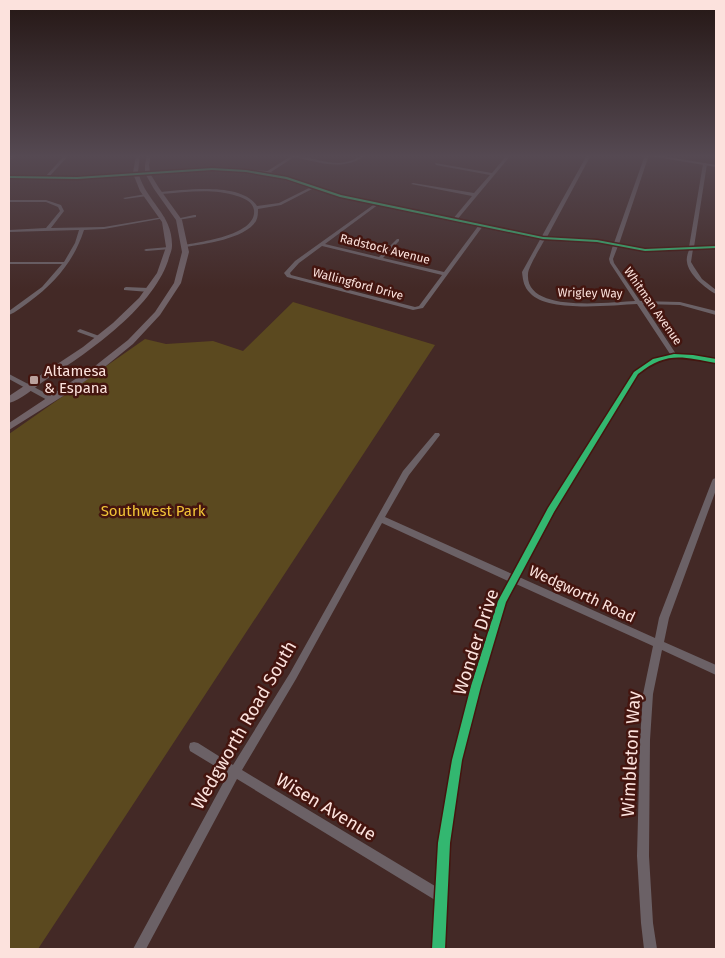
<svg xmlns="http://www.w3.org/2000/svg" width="725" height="958" viewBox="0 0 725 958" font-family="'Fira Sans',sans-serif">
<rect width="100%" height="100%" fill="#432926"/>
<polygon fill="#5b491f" points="293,302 435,345 38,949 9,949 9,434 145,339 166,344 213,341 243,351"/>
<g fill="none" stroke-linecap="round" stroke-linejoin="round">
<g fill="#6b6166" fill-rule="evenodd">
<polygon points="13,155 17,155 9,161 9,158"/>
<polygon points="65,155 69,155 47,179 45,179 45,177"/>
<path d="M 288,155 C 306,155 322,163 339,163 C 345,162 350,162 355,159 C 359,157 360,155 366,155 C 343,172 319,162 294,157 L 268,174 L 266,174 L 266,172 L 291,156 Z"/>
<polygon points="507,155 511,155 456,221 452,220 472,196 411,184 413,183 474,193 490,175 436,165 435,163 492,173"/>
<path d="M 587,155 L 591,155 L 547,237 L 597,240 L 614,243 L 645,155 L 649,155 L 619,244 L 645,249 L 689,247 L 703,164 L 705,163 L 707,164 L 694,247 L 716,246 L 716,248 L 693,249 L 691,262 L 694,267 L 702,279 L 716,290 L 716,294 C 706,289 688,274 687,262 C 686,258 688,253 689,250 L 645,251 L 618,246 L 613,259 L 614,263 L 640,301 L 680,302 L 716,311 L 716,315 L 680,305 L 643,304 L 676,354 L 693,355 L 716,359 L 716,363 C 682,357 667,351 638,374 L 554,512 L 519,577 L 655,638 L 659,618 L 712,481 L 713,479 L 716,478 L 716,490 L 669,618 L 664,642 L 716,665 L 716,675 L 662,650 L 653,694 L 650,740 L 649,856 L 653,923 L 657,949 L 644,949 L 641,923 L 637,856 L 640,740 L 643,694 L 653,646 L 516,584 L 506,602 L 481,686 L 462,760 L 450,843 L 444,949 L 431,949 L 435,900 L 237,779 L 146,949 L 133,949 L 228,774 L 190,751 L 189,747 L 190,743 L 194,742 L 198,743 L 233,765 L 290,673 L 403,471 L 435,433 L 439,433 L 440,435 L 409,475 L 385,517 L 512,574 L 548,508 L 634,372 L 653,359 L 670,354 L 637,304 C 612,305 548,313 530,293 C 524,287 523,281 522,272 ZM 545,239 L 597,242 L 613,245 L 609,259 L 610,263 L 635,301 C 610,302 525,314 528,274 C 528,267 541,247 545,239 ZM 382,523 L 508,581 L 498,601 L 471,686 L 452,760 L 438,843 L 435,886 L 242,770 L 296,679 Z"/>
<path d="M 313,186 L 316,187 L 281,205 L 258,209 C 258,213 258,217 256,221 C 245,239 204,244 185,247 L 183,247 L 183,245 C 200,242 257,235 254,210 C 253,202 244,198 237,196 C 214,188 185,192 161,194 L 159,193 L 161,192 C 186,190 241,182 257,206 L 279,203 Z"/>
<polygon points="146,194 148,195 147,196 125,199 123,198"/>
<path d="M 9,200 L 46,200 L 61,205 L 64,211 L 51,228 L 104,227 L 163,217 L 165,218 L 104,229 L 84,230 C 74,261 55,283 29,302 C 22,307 16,312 9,315 L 9,311 L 42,287 L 62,264 L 9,264 L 9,262 L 64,262 L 75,243 L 79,230 L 9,232 L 9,230 L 46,228 L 60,211 L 58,207 L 46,202 L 9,202 Z"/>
<path d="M 376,203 L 379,204 L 325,244 L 379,257 L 397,239 L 399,239 L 399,241 L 383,258 L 444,272 L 479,225 L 483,226 L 423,308 L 413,310 L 287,277 L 284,273 L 295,261 ZM 322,246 L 442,275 L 419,306 L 415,307 L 291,275 L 290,273 L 299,263 Z"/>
<polygon points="194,215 196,215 196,217 178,220 176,219"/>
<polygon points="169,247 171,247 171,249 146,251 144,250 146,249"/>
<polygon points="126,287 149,288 152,290 149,292 124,290 124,288"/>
<polygon points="80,329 102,337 103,338 100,340 78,332 77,331"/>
<polygon points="9,374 53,397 54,399 53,401 49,401 9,379"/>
</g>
<g fill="#706267" fill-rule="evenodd">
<path d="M 136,155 L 140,155 L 138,172 L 145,172 L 145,165 L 147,155 L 151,155 L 149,165 L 150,172 L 212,167 L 267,171 L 341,195 L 546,238 L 543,240 L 340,198 L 266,174 L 212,171 L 151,175 L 159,188 L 182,220 L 189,252 L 181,283 L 160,315 L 133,344 L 101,370 L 68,393 L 9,430 L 9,423 L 95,366 L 128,340 L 155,312 L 174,283 L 182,252 L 176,220 L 154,189 L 146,175 L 139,175 C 147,202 173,215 172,246 C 172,251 169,256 168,261 C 151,310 86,354 44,381 C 34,388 21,400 9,403 L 9,396 L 83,347 L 113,323 L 139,298 L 157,273 L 166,247 L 162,222 L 140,191 L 134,176 L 77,180 L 9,179 L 9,176 L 77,176 L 133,173 Z"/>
<polygon points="644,155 656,155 716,165 716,167"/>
</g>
<defs>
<g id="cycleway">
<polygon points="212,168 246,170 287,177 341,195 543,237 597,240 645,249 716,246 716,248 645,251 597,242 543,239 340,197 286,179 246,172 212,170 77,179 9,178 9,176 77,177"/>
<path d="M 674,354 L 693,355 L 716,359 L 716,363 C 682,357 667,351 638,374 L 554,512 L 506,602 L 481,686 L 462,760 L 450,843 L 445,949 L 432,949 L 438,843 L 452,760 L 471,686 L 498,601 L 548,508 L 634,372 L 653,359 Z"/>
</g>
</defs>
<use href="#cycleway" stroke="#44150f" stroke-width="3"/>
<use href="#cycleway" fill="#33b770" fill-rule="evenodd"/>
</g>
<linearGradient id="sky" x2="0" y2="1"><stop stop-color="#251715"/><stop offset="0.54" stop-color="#554952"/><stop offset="1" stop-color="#554952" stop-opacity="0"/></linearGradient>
<rect width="725" height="289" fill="url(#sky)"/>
<rect fill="#bba19d" stroke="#44150f" stroke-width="2" x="29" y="375" width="10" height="10" rx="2.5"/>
<g text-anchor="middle" stroke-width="5" stroke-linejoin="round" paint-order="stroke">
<g font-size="12" fill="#fce2dd" stroke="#44150f">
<text transform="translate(385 249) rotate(14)" y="4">Radstock Avenue</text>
<text transform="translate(358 284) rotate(15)" y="4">Wallingford Drive</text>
<text transform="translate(590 293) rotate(1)" y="4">Wrigley Way</text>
<text transform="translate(653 306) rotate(55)" y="4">Whitman Avenue</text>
</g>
<g font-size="15" fill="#fce2dd" stroke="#44150f" text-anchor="start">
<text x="44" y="376">Altamesa<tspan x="44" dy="17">&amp; Espana</tspan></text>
</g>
<g font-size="15" fill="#f1c337" stroke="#44150f">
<text x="153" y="516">Southwest Park</text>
</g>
<g font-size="15" fill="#fce2dd" stroke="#44150f">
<text transform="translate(582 594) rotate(25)" y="5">Wedgworth Road</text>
</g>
<g font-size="18" fill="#fce2dd" stroke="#44150f">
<text transform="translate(476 642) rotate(-72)" y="6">Wonder Drive</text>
<text transform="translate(244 725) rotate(-60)" y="6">Wedgworth Road South</text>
<text transform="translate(631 754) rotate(-87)" y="6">Wimbleton Way</text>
<text transform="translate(326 807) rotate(31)" y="6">Wisen Avenue</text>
</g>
</g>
<rect width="725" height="958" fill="none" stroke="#fce2dd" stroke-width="20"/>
</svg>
